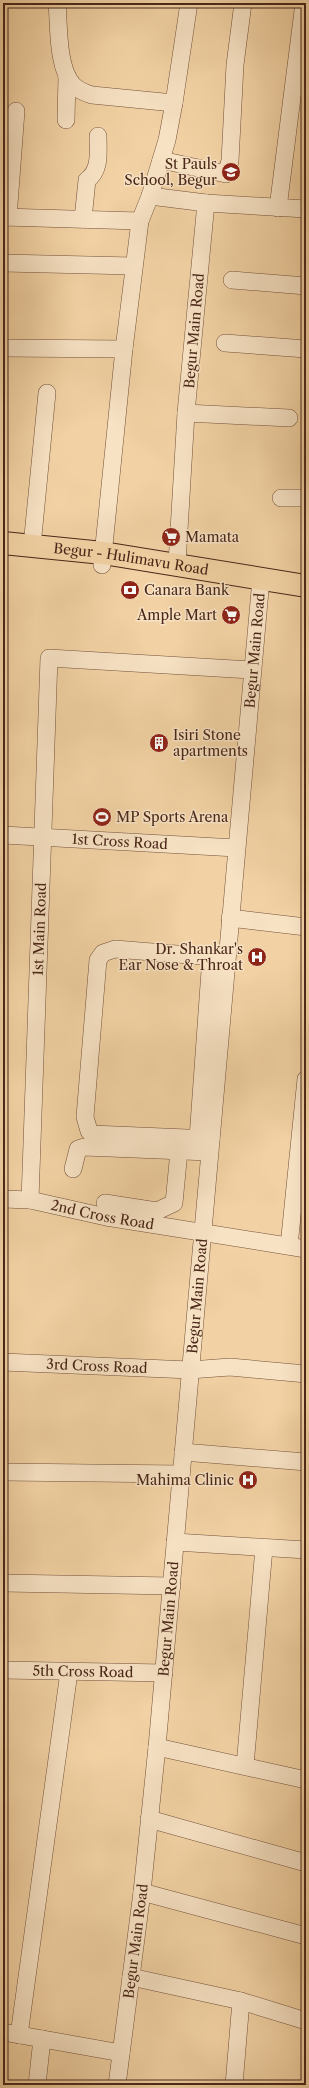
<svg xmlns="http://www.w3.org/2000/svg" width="309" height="2088" viewBox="0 0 309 2088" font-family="'Libre Caslon Text',serif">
<rect width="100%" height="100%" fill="#f2d2a4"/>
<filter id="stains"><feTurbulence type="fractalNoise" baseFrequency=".005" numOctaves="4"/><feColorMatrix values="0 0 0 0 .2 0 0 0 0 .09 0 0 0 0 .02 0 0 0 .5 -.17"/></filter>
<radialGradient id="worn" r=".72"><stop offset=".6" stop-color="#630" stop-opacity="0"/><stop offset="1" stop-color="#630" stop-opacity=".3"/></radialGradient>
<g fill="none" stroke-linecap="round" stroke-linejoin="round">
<defs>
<g id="minor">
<path d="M 57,3 C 59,25 57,68 73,85 C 78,90 85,93 92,95 L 174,103"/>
<polyline points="66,120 67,76"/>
<polyline points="161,160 226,174 230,161 235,65 243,3"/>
<polyline points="150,196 206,203 186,413 177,564"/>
<polyline points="206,203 306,209"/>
<polyline points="278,208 304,3"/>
<polyline points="3,217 140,221"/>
<polyline points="8,217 16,111"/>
<path d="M 83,219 L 87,180 C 101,170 98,152 98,136"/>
<polyline points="3,263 133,266"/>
<polyline points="232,280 306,286"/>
<polyline points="225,343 306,349"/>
<polyline points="3,348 124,349"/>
<polyline points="186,413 289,418"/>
<polyline points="281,498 306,498"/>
<polyline points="32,546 47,393"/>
<polyline points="102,565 124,349 140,221 150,196 167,140 174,103 189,3"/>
<path id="s1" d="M 3,835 L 236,848"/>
<polyline points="230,918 306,927"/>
<polyline points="198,1138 211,957"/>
<polyline points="211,1139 92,1134 89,1131 85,1117 98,960 103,953 115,949 226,958"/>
<polyline points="73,1169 78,1149 84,1147 209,1152"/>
<path id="s2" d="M 3,1199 L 30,1200 L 106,1217 L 306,1249"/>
<path id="s3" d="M 30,1200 L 49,658 L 251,670"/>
<polyline points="105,1203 157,1211 174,1203 179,1151"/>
<polyline points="289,1246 306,1079"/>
<path id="s4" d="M 3,1362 L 190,1370 L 230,1367 L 306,1374"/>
<polyline points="183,1452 306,1462"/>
<polyline points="3,1472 181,1474"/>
<polyline points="175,1542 306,1550"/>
<polyline points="3,1583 172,1586"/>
<path id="s5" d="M 3,1670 L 164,1673"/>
<polyline points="157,1747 306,1780"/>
<polyline points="245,1766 264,1548"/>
<polyline points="149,1819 306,1863"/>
<polyline points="142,1892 306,1936"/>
<polyline points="131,1977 241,2001 306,2021"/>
<polyline points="3,2032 121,2053"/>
<polyline points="19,2035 69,1672"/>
<polyline points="37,2085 42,2039"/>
<path id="s6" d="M 117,2085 L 142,1892 L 157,1747 L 261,579"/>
<polyline points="234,2085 241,2001"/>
</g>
<g id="major">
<path id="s7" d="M 3,543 L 103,553 L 306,586"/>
</g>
</defs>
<use href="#minor" stroke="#73513b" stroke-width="18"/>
<use href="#major" stroke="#492618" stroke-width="24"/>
<use href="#minor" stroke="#f7e2c4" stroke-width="17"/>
<use href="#major" stroke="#f2d2a4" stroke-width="22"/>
</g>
<defs>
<symbol id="school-disc" viewBox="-11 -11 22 22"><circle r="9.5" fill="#8f2418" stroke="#f7e2c4"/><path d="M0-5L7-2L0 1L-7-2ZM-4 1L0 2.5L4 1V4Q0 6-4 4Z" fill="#fff"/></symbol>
<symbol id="supermarket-disc" viewBox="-11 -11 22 22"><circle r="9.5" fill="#8f2418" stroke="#f7e2c4"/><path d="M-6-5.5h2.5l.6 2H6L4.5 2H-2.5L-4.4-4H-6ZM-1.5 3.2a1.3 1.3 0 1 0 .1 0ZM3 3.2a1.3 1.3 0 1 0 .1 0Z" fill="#fff"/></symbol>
<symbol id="bank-disc" viewBox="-11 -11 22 22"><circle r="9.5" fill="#8f2418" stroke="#f7e2c4"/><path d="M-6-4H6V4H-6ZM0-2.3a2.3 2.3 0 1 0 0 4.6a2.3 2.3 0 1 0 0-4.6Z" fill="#fff"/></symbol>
<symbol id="building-disc" viewBox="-11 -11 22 22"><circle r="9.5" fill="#8f2418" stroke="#f7e2c4"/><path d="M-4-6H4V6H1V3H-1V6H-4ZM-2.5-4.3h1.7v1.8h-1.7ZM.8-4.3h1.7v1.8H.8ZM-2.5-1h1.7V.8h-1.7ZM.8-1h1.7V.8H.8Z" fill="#fff"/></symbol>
<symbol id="stadium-disc" viewBox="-11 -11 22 22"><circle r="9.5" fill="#8f2418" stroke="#f7e2c4"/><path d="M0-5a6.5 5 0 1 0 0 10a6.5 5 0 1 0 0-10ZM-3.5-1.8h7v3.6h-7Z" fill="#fff"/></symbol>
<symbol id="hospital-disc" viewBox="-11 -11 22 22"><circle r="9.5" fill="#8f2418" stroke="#f7e2c4"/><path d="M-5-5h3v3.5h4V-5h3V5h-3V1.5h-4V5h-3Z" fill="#fff"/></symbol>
</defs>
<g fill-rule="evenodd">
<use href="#school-disc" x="220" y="161" width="22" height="22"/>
<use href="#supermarket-disc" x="160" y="526" width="22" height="22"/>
<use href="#bank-disc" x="119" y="579" width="22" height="22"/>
<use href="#supermarket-disc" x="220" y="604" width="22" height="22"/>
<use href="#building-disc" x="148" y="732" width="22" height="22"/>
<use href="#stadium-disc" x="91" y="806" width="22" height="22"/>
<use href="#hospital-disc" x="246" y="946" width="22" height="22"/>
<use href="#hospital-disc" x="237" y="1469" width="22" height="22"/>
</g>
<g text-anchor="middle" stroke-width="3" stroke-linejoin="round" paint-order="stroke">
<g font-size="14" fill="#492618" stroke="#f7e2c4" text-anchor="end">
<text x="217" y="169">St Pauls<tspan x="217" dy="16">School, Begur</tspan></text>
<text x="185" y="542" text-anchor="start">Mamata</text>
<text x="144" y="595" text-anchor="start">Canara Bank</text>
<text x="217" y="620">Ample Mart</text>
<text x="173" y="740" text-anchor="start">Isiri Stone<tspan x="173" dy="16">apartments</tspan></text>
<text x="116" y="822" text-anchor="start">MP Sports Arena</text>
<text x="243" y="954">Dr. Shankar's<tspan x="243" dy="16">Ear Nose &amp; Throat</tspan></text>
<text x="234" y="1485">Mahima Clinic</text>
</g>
<g font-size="14" fill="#492618" stroke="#f7e2c4">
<text transform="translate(194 331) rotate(-85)" y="5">Begur Main Road</text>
<text dy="5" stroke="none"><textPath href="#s7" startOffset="129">Begur - Hulimavu Road</textPath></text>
<text dy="5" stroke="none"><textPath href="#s6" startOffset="1441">Begur Main Road</textPath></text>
<text dy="5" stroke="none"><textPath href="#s1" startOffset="117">1st Cross Road</textPath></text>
<text dy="5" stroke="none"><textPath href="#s3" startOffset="271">1st Main Road</textPath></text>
<text dy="5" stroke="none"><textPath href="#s2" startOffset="101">2nd Cross Road</textPath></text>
<text dy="5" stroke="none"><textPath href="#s6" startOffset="793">Begur Main Road</textPath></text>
<text dy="5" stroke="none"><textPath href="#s4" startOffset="94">3rd Cross Road</textPath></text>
<text dy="5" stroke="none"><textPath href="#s6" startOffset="469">Begur Main Road</textPath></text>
<text dy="5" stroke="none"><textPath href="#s5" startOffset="80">5th Cross Road</textPath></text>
<text dy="5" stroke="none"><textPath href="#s6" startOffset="145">Begur Main Road</textPath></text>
</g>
</g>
<rect width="309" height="2088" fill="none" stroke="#f2d2a4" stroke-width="16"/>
<rect x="4" y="4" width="301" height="2080" fill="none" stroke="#492618" stroke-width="2"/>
<rect x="8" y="8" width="293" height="2072" fill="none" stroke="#492618"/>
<rect width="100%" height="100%" filter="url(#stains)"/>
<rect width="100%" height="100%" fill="url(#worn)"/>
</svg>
